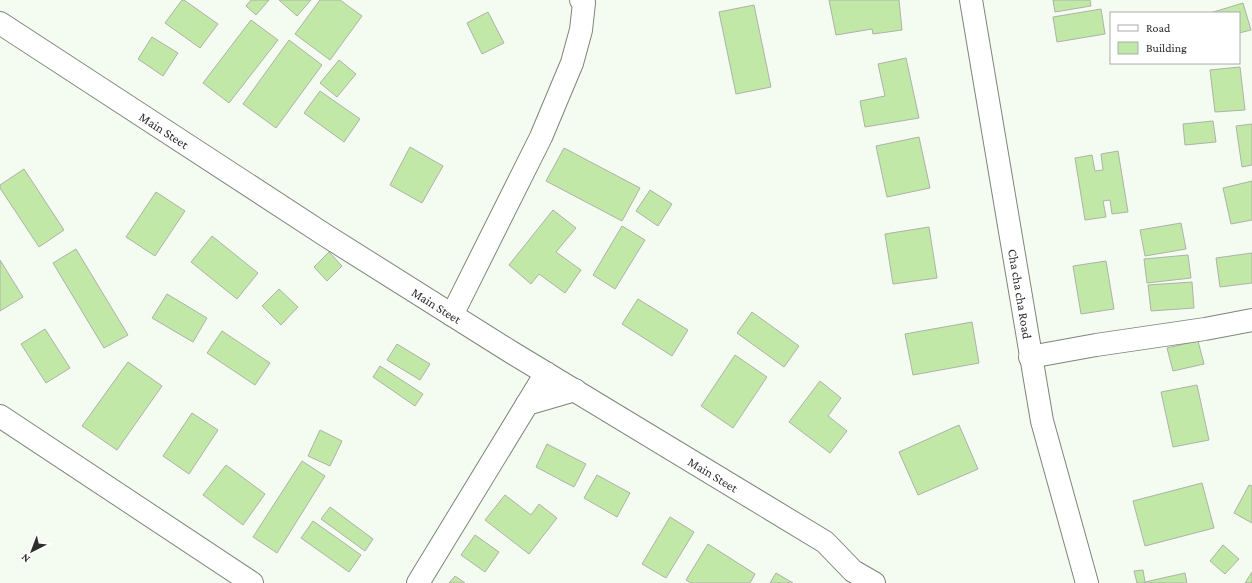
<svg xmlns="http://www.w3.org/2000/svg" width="1252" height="583" viewBox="0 0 1252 583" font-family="'Crimson Pro',serif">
<rect width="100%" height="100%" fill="#f4fbf0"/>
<g fill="#c1e8a6" stroke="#acb3a8">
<polygon points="182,0 184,0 218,24 200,48 165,23"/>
<polygon points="251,0 269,0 256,15 246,6"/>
<polygon points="279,0 311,0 297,16"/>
<polygon points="320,0 340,0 362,16 330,60 295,34"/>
<polygon points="829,0 899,0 902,30 873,34 872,29 836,35"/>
<polygon points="1053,0 1090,0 1091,6 1055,12"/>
<polygon points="1243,3 1251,30 1239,33 1239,13 1210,13"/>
<polygon points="754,5 771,87 736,94 719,12"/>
<polygon points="1101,9 1105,34 1057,42 1053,17"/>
<polygon points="488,12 504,43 482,54 467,23"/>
<polygon points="251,20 278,40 229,103 203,83"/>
<polygon points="152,37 178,53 163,76 138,59"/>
<polygon points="289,40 322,65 276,128 243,104"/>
<polygon points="906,58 919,118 865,127 860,101 885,96 878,64"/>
<polygon points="339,60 356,74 337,97 320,83"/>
<polygon points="1240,67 1245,110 1215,112 1210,70"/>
<polygon points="320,91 360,119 344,142 304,113"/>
<polygon points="1213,121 1216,142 1185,145 1183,124"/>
<polygon points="1252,124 1252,165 1242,167 1236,126"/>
<polygon points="919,137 930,188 887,197 876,146"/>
<polygon points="410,147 443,166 422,203 390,185"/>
<polygon points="564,148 640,188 622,221 546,181"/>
<polygon points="1118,151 1128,212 1112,214 1110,200 1103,201 1106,217 1085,220 1075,158 1092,155 1095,171 1103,170 1101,154"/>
<polygon points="24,169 64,230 39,247 0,188 0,185"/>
<polygon points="1252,181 1252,220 1231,224 1223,188"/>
<polygon points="650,190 672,204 658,226 636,211"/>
<polygon points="156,192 185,211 155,256 126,237"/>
<polygon points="553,210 576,228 556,252 581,270 565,293 539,274 531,284 509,265"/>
<polygon points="1181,223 1186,249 1145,256 1140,230"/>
<polygon points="622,226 645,240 615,289 593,275"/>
<polygon points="929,227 937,278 893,284 885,234"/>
<polygon points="212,236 258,273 237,299 191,262"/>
<polygon points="76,249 128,335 104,348 53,263"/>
<polygon points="329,252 342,266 327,281 314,267"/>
<polygon points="1252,253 1252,283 1220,287 1216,258"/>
<polygon points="1188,255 1191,278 1147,283 1144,259"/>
<polygon points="0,260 23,297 0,311"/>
<polygon points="1106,261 1114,309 1081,314 1073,266"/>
<polygon points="1192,282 1194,308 1151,311 1148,285"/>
<polygon points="279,289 298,307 281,325 262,306"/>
<polygon points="167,294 207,318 193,342 152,318"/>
<polygon points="638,299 688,330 672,356 622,324"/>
<polygon points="752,312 799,346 784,367 737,333"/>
<polygon points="972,322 979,363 913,375 905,334"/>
<polygon points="45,329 70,368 46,383 21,344"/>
<polygon points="222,331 270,363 255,385 207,353"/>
<polygon points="1198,341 1204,364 1173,371 1167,348"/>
<polygon points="397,344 430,364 420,380 387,360"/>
<polygon points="735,355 767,377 733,428 701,406"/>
<polygon points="128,362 162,386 117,450 82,426"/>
<polygon points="380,366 423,394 415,406 373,377"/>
<polygon points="820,381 841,398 828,416 847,431 830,453 789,422"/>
<polygon points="1197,385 1209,440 1173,447 1161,392"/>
<polygon points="192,413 218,430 189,474 163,456"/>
<polygon points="959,425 978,469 918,495 899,452"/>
<polygon points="320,430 342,441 330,466 308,456"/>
<polygon points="547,444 586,464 574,487 536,467"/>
<polygon points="302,461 325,476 277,553 253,537"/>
<polygon points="226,465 265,494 243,525 203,495"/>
<polygon points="597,475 630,493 617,517 584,498"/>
<polygon points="1202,483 1214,528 1145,546 1133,501"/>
<polygon points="1249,485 1252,486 1252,523 1234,513"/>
<polygon points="505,495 531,515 539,504 557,518 529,554 485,520"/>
<polygon points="330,507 373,539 365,551 321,519"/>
<polygon points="670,517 694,532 666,578 642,564"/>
<polygon points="313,521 361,555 349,572 301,538"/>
<polygon points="475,535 499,552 485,572 461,555"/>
<polygon points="708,544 755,574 750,583 691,583 686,580"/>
<polygon points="1223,545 1239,559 1225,574 1210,561"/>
<polygon points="1143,570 1145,582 1185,573 1187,583 1137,583 1134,571"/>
<polygon points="1252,572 1252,583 1245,583"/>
<polygon points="776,573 793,583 770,583"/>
<polygon points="455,576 465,583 449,583"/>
</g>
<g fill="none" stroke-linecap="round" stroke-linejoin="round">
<defs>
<g id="minor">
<path id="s1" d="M 971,0 L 1042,421 L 1087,583"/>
<path id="s2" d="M 0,23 L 325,235 L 511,352 L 825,542 L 853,571 L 874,583"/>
<polyline points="452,315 541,137 572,63 581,30 584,3 581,0"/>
<polyline points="1030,357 1096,345 1205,329 1252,320"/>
<polyline points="527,404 575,390"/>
<polyline points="0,416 252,583"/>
<polyline points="418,583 546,373"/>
</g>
</defs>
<use href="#minor" stroke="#7e857b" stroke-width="24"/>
<use href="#minor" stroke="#fff" stroke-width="22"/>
</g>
<g text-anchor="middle" stroke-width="3" stroke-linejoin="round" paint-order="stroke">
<g font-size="13" fill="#2c2f2b" stroke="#fff">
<text dy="5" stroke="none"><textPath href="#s2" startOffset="196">Main Steet</textPath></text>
<text dy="5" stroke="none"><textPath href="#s1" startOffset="298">Cha cha cha Road</textPath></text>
<text dy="5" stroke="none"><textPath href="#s2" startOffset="520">Main Steet</textPath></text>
<text dy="5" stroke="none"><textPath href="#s2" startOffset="844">Main Steet</textPath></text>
</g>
</g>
<rect x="1110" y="12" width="130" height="52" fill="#ffffff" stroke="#abacaa"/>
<rect x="1118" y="25" width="20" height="6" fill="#ffffff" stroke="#abacaa"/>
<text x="1146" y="32" font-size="12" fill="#2c2f2b">Road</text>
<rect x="1118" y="42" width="20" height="12" fill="#c1e8a6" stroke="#abacaa"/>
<text x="1146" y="52" font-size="12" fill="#2c2f2b">Building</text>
<g transform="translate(32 551) rotate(222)" stroke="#ffffff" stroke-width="3" paint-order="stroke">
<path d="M0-3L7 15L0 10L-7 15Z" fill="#2c2f2b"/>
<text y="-6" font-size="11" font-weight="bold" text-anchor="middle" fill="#2c2f2b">N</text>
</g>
</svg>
